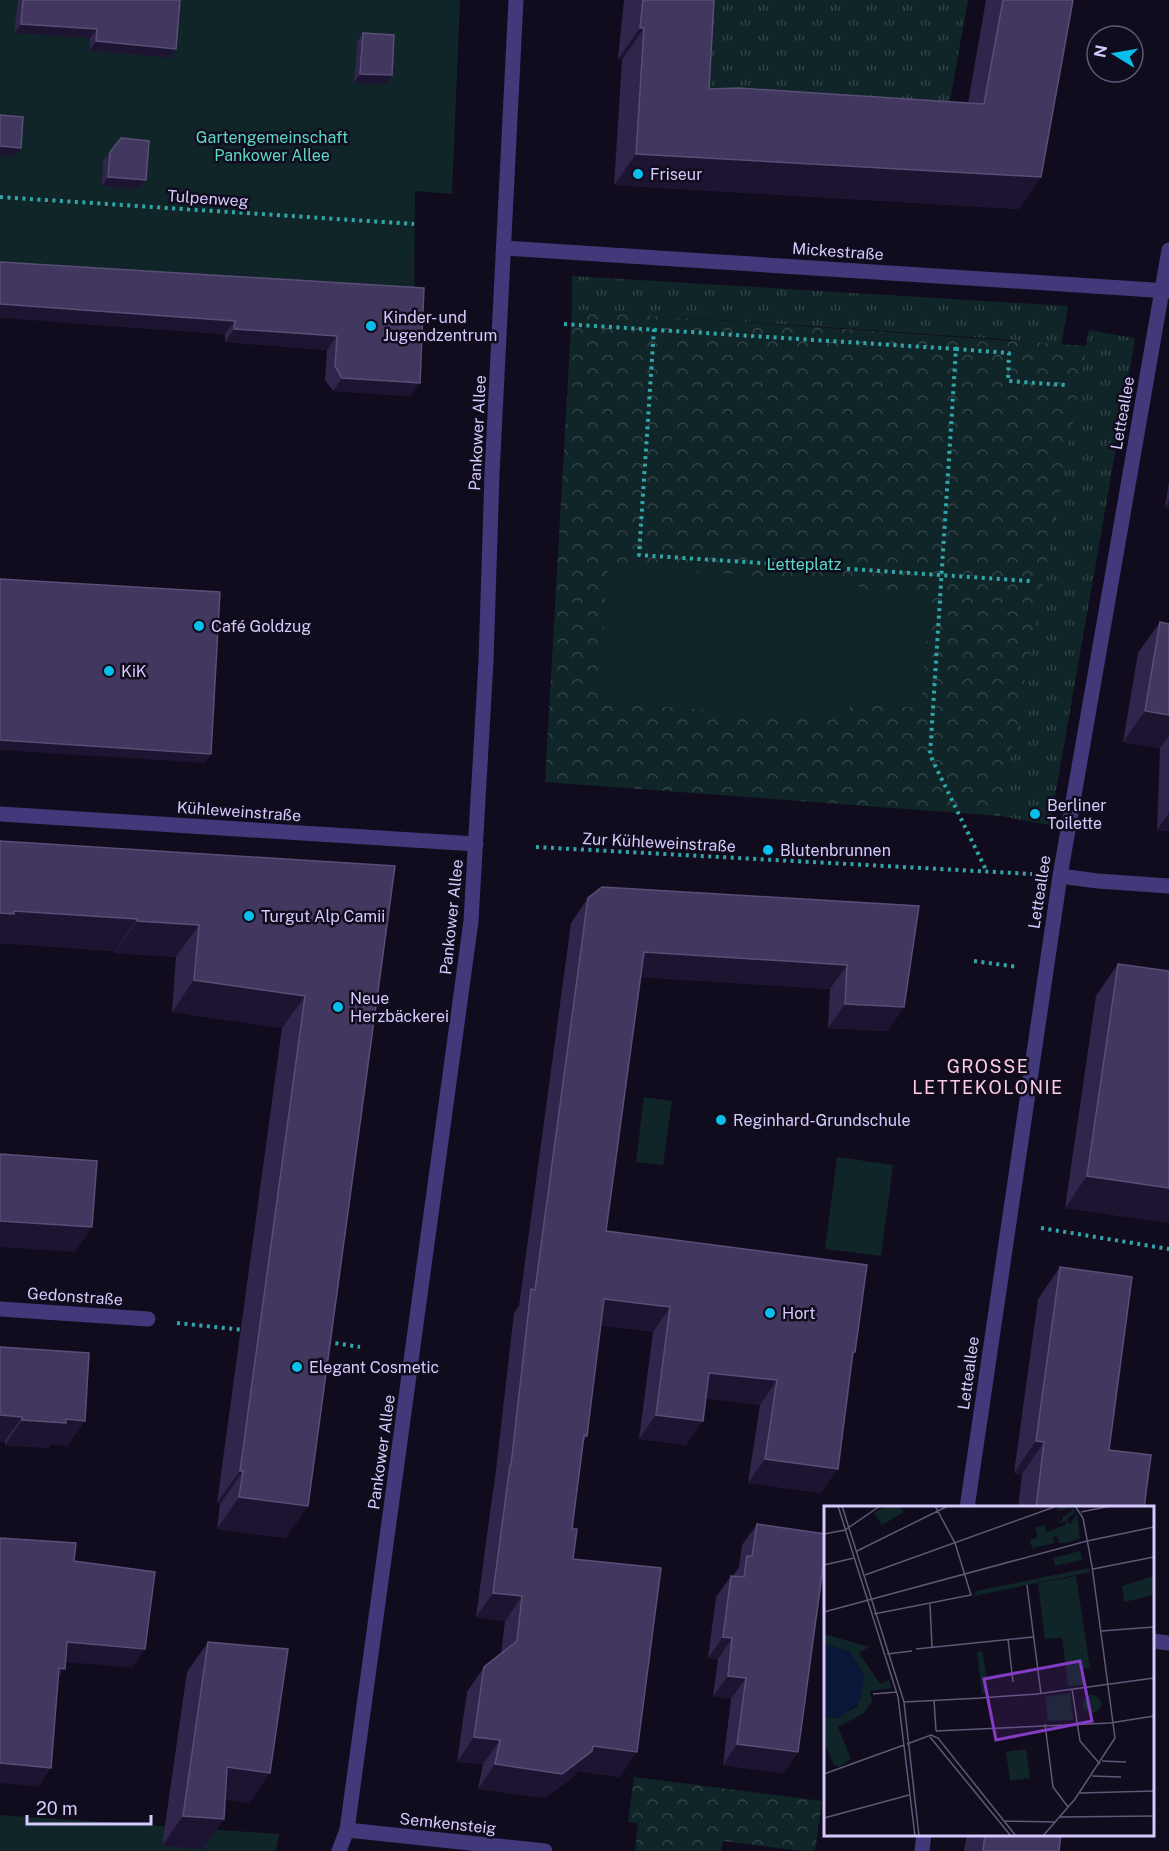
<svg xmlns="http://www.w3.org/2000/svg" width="1169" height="1851" viewBox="0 0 1169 1851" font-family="'Public Sans',sans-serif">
<defs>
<pattern id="grass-tufts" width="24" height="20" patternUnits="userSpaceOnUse" patternTransform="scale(1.5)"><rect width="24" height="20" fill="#102527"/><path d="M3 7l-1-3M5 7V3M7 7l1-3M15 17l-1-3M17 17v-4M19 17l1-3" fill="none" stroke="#324347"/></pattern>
<pattern id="park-crowns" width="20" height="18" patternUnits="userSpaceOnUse" patternTransform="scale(1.5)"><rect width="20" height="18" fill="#102527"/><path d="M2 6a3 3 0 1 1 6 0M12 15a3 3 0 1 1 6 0" fill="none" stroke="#324347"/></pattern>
</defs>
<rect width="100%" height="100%" fill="#110c1d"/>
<g fill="url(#grass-tufts)">
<polygon points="713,0 968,0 947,117 707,102"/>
<polygon points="572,276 1068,306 1056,376 1015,340 572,310"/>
<polygon points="1089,330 1134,338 1134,345 1050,825 1000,816"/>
</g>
<g fill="url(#park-crowns)">
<polygon points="572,310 1087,346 1000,816 545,782"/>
<polygon points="634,1777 822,1801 815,1851 802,1851 723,1841 721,1851 635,1851 638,1823 628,1822"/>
</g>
<g fill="#102527">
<polygon points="0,0 460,0 452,194 415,191 414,302 0,276"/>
<polygon points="608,565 859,583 859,590 930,595 921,708 850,702 849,720 598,702"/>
<polygon points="644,1097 672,1101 663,1165 636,1162"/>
<polygon points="837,1157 893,1165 881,1256 825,1249"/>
<polygon points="0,1815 279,1834 276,1851 0,1851"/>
</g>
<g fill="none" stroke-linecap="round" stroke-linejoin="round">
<g stroke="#31a6aa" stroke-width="4" stroke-dasharray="3 4.5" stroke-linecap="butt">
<polyline points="0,197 414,224"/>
<polyline points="564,324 956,349 930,755 987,872"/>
<polyline points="654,329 639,555 1030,581"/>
<polyline points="956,349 1009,353 1008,381 1065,385"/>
<polyline points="536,847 1032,874"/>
<polyline points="974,961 1018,967"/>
<polyline points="1041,1228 1169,1249"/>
<polyline points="177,1323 244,1330"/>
<polyline points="328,1342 360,1347"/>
</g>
<polyline stroke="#41397a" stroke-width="15" points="1152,1641 1169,1643"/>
<g stroke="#41397a" stroke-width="15">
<polyline points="504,248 1169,291"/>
<polyline points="0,814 476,844"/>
<polyline points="1060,876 1098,881 1169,886"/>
<polyline points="0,1309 148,1319"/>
<polyline points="967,1508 1060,876 1169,250"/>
<polyline points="347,1830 545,1851"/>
<polyline points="922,1851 924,1834"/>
</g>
<polyline stroke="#41397a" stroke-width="15" points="339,1851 347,1830 471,921 486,661 492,474 516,0"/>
</g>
<g fill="#30254a">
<polygon points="18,0 180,0 176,49 170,58 90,50 90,38 14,33"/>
<polygon points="624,0 714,0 709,89 968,103 986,0 1073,0 1041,177 1019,209 614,185 622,60 618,59"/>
<polygon points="363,33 386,84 354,83 357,42"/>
<polygon points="110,152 146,180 139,189 102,186 103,161"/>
<polygon points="424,288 410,396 333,391 325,380 327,350 225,342 225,334 71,323"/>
<polygon points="1169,482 1169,508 1165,507"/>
<polygon points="1160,622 1169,624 1169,831 1157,830 1160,748 1123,742 1138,653"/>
<polygon points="395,866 286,1538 217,1529 220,1504 217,1503 282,1028 172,1012 176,957 114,953 115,951 0,943"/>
<polygon points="588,898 919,906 904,1007 887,1031 828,1028 830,989 640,977 606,1231 855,1352 853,1355 821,1493 748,1483 760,1405 706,1398 686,1445 639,1439 653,1332 601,1325 587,1436 584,1441 572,1529 573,1559 620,1777 578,1771 575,1776 545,1798 478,1789 483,1764 457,1762 467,1692 484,1667 501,1654 505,1621 476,1617 493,1490 494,1487 514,1313 519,1306 571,923"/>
<polygon points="1118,964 1169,971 1169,1223 1065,1208 1096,996"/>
<polygon points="1060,1267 1109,1450 1144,1508 1018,1508 1022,1474 1014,1473 1038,1299"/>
<polygon points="0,1347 85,1421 67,1446 51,1444 48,1448 5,1445"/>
<polygon points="757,1524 784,1773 723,1765 731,1699 713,1696 718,1659 708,1658 716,1597 731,1576 733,1576 739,1567 742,1545"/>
<polygon points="208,1642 249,1803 225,1799 224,1819 203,1849 162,1846 187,1672"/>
<polygon points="967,1834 1061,1834 1059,1851 964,1851"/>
</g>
<g fill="#1c1430">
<polygon points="21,24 97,29 90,38 14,33"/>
<polygon points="640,28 644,28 622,60 618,59"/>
<polygon points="96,41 176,49 170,58 90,50"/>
<polygon points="360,74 392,75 386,84 354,83"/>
<polygon points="0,146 21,148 15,157 0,156"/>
<polygon points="636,154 1041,177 1019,209 614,185"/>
<polygon points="108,177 146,180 139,189 102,186"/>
<polygon points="0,304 81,309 235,321 225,334 0,318"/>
<polygon points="234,329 337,336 327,350 225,342"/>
<polygon points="342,378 420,383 410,396 333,391"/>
<polygon points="1169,501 1169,508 1165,507"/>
<polygon points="1145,711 1169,715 1169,736 1160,748 1123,742"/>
<polygon points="0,740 211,754 205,763 0,750"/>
<polygon points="1169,813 1169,831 1157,830"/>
<polygon points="14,911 137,919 115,951 0,943 0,913"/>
<polygon points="137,921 199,925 176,957 114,953"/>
<polygon points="644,952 847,965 830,989 627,976"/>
<polygon points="194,980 305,996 282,1028 172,1012"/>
<polygon points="845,1004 904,1007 887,1031 828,1028"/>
<polygon points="1087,1176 1169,1188 1169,1223 1065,1208"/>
<polygon points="0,1221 92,1227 75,1252 0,1247"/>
<polygon points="604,1299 670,1307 653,1332 587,1323"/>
<polygon points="709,1373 777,1380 760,1405 692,1397"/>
<polygon points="0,1415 22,1417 4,1442 0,1442"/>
<polygon points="656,1415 703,1421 686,1445 639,1439"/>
<polygon points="66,1419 85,1421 67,1446 51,1444 48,1448 5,1445 22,1420"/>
<polygon points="1036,1441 1044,1442 1022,1474 1014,1473"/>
<polygon points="765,1459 838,1469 821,1493 748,1483"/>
<polygon points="240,1471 243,1471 220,1504 217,1503"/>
<polygon points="239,1497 308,1506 286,1538 217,1529"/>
<polygon points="493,1593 522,1596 505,1621 476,1617"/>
<polygon points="723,1637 732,1638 718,1659 708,1658"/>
<polygon points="67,1642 145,1649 132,1668 54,1661"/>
<polygon points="59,1668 65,1669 52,1688"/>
<polygon points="728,1676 746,1678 731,1699 713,1696"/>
<polygon points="474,1737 500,1740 483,1764 457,1762"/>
<polygon points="737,1744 798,1752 784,1773 723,1765"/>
<polygon points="593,1746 637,1752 620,1777 578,1771 575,1776 545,1798 478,1789 495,1764"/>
<polygon points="0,1763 51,1768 38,1787 0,1783"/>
<polygon points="227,1767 270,1773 249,1803 206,1797"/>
<polygon points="183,1816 224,1819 203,1849 162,1846"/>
</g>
<g fill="#42375e" stroke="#594e77" stroke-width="1.5">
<polygon points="23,0 180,0 176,49 96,41 97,29 21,24"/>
<polygon points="643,0 714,0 709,89 738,88 984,104 1003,0 1073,0 1041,177 636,154 644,28 640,28"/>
<polygon points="363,33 394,35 392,75 360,74"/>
<polygon points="0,115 23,117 21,148 0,146"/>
<polygon points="121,138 149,141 146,180 108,177 110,152"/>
<polygon points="0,262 424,288 420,383 342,378 335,366 337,336 234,329 235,321 0,304"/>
<polygon points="0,579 220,592 211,754 0,740"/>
<polygon points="1160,622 1169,624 1169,715 1145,711"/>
<polygon points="0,841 395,866 308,1506 239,1497 243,1471 240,1471 305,996 194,980 199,925 137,921 137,919 14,911 14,914 0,913"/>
<polygon points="602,887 919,906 904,1007 845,1004 847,965 644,952 606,1231 867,1265 855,1352 853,1352 838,1469 765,1459 777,1380 709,1373 703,1421 656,1415 670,1307 604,1299 587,1436 584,1435 572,1529 577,1529 573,1559 661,1568 637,1752 593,1746 592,1751 562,1774 495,1764 500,1740 474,1737 484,1667 517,1641 522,1596 493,1593 510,1465 511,1465 531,1289 535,1290 588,898"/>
<polygon points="1118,964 1169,971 1169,1188 1087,1176"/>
<polygon points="0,1154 97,1161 92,1227 0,1221"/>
<polygon points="1060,1267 1132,1277 1109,1450 1151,1455 1144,1508 1036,1508 1044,1442 1036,1441"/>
<polygon points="0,1347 89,1353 85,1421 66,1419 66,1423 22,1420 22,1417 0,1415"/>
<polygon points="757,1524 825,1534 825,1552 798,1752 737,1744 746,1678 728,1676 732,1638 723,1637 731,1576 744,1577 747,1556 752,1556"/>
<polygon points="0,1538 76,1543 74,1561 155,1572 145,1649 67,1642 65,1669 59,1668 51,1768 0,1763"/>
<polygon points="208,1642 288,1649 270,1773 227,1767 224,1819 183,1816"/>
<polygon points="985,1834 1061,1834 1059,1851 983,1851"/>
</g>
<g fill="#08bfeb" stroke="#110c1d" stroke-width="2">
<circle cx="638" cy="174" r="6"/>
<circle cx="371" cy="326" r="6"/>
<circle cx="199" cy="626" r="6"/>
<circle cx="109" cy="671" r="6"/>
<circle cx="1035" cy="814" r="6"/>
<circle cx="768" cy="850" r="6"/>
<circle cx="249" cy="916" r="6"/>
<circle cx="338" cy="1007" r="6"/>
<circle cx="721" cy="1120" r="6"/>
<circle cx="770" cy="1313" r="6"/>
<circle cx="297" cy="1367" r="6"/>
</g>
<g text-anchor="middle" stroke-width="5" stroke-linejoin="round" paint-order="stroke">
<g font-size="16" fill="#5ad9c5" stroke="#110c1d">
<text x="272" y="143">Gartengemeinschaft<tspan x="272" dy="18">Pankower Allee</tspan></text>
<text x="804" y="570">Letteplatz</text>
</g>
<g font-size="16" fill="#d5cafd" stroke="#110c1d" text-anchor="start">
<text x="650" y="180">Friseur</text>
<text x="383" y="323">Kinder- und<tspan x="383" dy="18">Jugendzentrum</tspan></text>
<text x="211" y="632">Café Goldzug</text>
<text x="121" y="677">KiK</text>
<text x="1047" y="811">Berliner<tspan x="1047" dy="18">Toilette</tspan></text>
<text x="780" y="856">Blutenbrunnen</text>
<text x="261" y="922">Turgut Alp Camii</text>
<text x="350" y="1004">Neue<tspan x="350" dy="18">Herzbäckerei</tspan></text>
<text x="733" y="1126">Reginhard-Grundschule</text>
<text x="782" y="1319">Hort</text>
<text x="309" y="1373">Elegant Cosmetic</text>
</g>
<g font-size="16" fill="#d5cafd" stroke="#110c1d">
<text transform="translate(208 198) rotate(4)" y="6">Tulpenweg</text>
<text transform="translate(838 251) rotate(4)" y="6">Mickestraße</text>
<text transform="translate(1122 413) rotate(-80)" y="6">Letteallee</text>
<text transform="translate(477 433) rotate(-87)" y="6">Pankower Allee</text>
<text transform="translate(239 811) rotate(4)" y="6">Kühleweinstraße</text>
<text transform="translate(659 842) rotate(3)" y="6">Zur Kühleweinstraße</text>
<text transform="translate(1039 892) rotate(-81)" y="6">Letteallee</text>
<text transform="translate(451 917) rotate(-84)" y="6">Pankower Allee</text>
<text transform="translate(75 1296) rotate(4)" y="6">Gedonstraße</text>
<text transform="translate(968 1373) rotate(-82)" y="6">Letteallee</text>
<text transform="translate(381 1452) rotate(-82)" y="6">Pankower Allee</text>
<text transform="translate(448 1823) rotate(6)" y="6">Semkensteig</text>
</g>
<g font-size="18" letter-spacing="1.5" fill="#fdcce7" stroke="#110c1d">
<text x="988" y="1073">GROSSE<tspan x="988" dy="21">LETTEKOLONIE</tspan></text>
</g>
</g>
<g transform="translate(824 1506)">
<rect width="330" height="330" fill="#110c1d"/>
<path d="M 237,0 L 246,0 L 252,6 L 243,13 L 246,19 L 253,7 L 256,33 L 259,32 L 241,37 L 235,37 L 233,29 L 229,31 L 231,37 L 208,42 L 206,34 L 214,31 L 211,22 L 220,19 L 223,26 L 243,18 L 242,15 L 233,18 L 237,15 L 231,11 L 239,15 L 238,11 L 248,5 L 247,2 L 232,5 ZM 265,62 L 266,66 L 150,90 L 152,85 ZM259 198a9 9 0 1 1 18 0a9 9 0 1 1-18 0Z" fill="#102527"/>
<path d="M 61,0 L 76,0 L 80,6 L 58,19 L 50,7 ZM 256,45 L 258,54 L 231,60 L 229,52 ZM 0,128 L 45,141 L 35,147 L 56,178 L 65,174 L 68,182 L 46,185 L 48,195 L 40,207 L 14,221 L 27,253 L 15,261 L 10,259 L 2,241 L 0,211 L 12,212 L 33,200 L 40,169 L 25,145 L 0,138 ZM 246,187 L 249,214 L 224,215 L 221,191 Z" fill="#102527"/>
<path d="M 252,70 L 266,162 L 259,163 L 261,178 L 250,180 L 244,179 L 238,132 L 221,133 L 214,77 ZM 330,70 L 330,89 L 300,96 L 298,80 ZM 158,145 L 160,155 L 164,188 L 158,188 L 153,146 ZM 202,243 L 206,272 L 186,275 L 182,246 Z" fill="#102527"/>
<path d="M 0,138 L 25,145 L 40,169 L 36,195 L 15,212 L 0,211 Z" fill="#0a1738"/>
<path fill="none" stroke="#5f5877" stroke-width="1.5" d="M 14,0 L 74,191 L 91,330M 18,0 L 80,196 L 95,330M 257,6 L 287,0M 0,28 L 21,24 L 56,0M 33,45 L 124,0M 0,59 L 30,52M 269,63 L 330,51M 41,69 L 233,0M 203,79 L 217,188M 106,98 L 108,141M 0,106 L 263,35 L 330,21M 50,108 L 147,89 L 131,37 L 111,0M 277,125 L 330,121M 184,133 L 189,176M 92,143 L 209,131M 63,148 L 88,145M 248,183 L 256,235 L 276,258M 49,188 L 73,186M 156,192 L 213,188 L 330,172M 110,194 L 112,225M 80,196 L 157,192M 221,218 L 229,281 L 244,301M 112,225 L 286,217 L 330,210M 106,231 L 187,330M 83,238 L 107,229 L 114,232 L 192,330M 278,255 L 302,256M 0,268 L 80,239M 268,270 L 297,271M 256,287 L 330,285M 236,311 L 330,310M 0,312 L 85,289M 180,315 L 232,316M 219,330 L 251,293 L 291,232 L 268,60 L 259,12 L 251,0"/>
<path fill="#843cc5" fill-opacity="0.15" stroke="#843cc5" stroke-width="3" d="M 256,155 L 268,215 L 172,234 L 160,173 Z"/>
<rect width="330" height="330" fill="none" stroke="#d5cafd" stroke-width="3"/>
</g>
<g transform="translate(1115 54) rotate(281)"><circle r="28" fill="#110c1d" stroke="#5f5877" stroke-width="1.5"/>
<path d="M0-4.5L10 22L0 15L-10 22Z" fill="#08bfeb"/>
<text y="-9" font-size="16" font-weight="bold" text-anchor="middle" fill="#d5cafd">N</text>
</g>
<path d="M27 1815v9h124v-9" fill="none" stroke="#d5cafd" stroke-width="3"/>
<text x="36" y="1815" font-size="18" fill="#d5cafd" stroke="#110c1d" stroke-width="4.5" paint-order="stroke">20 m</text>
</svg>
